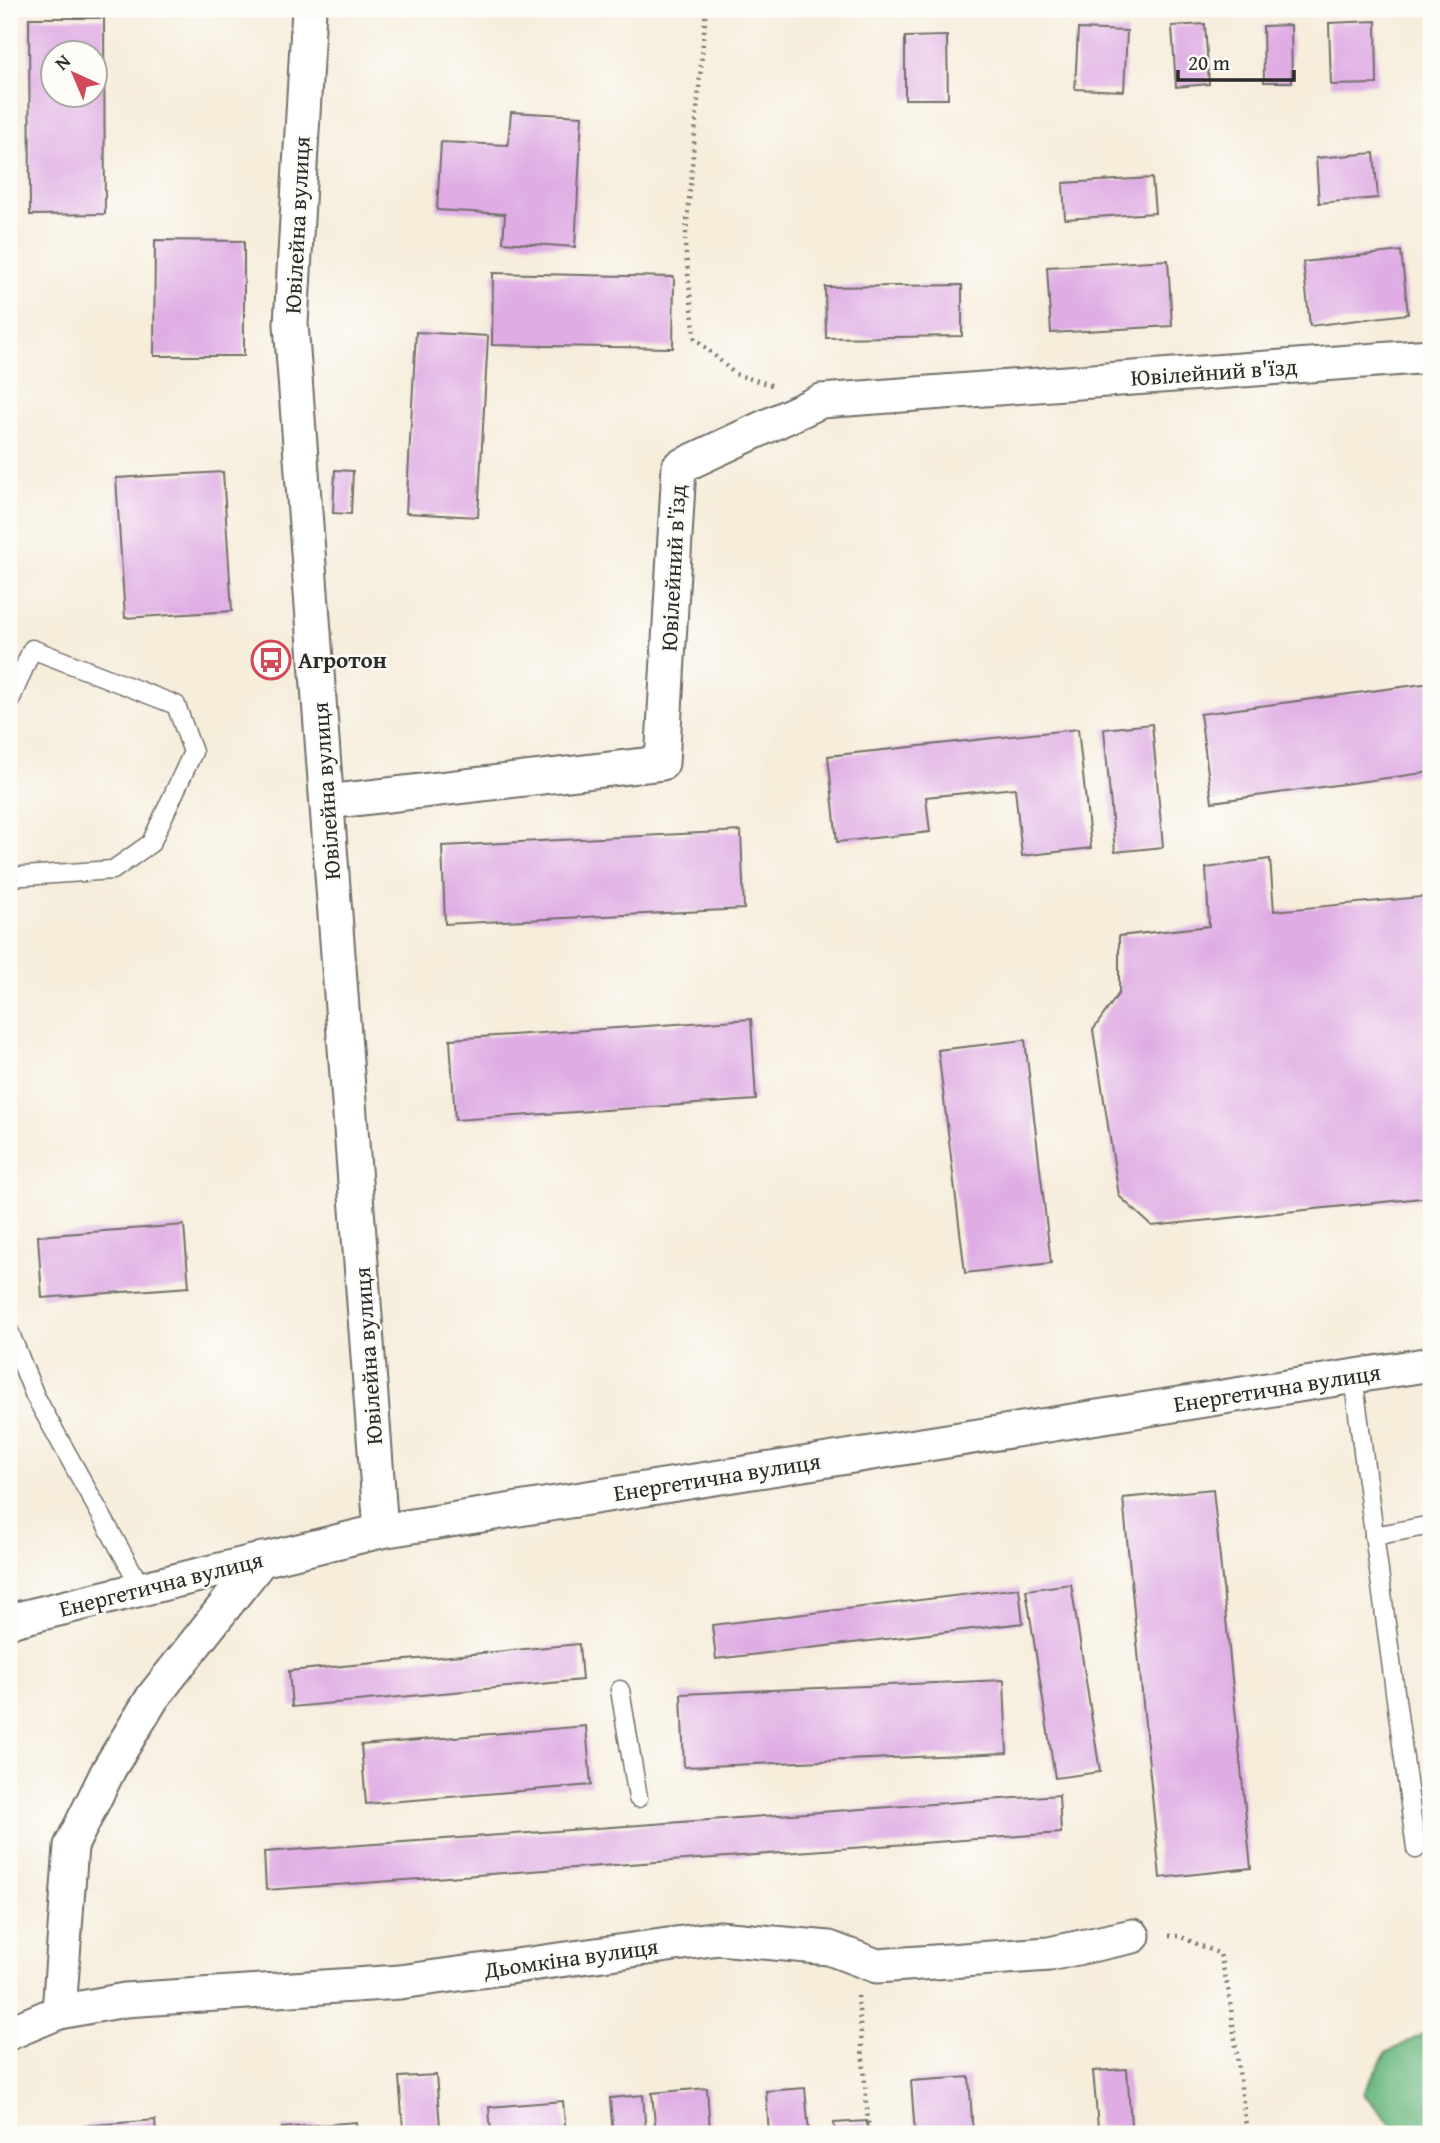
<svg xmlns="http://www.w3.org/2000/svg" width="1440" height="2143" viewBox="0 0 1440 2143" font-family="'Gentium Book Plus',serif">
<rect width="100%" height="100%" fill="#fdfcf7"/>
<filter id="ink" filterUnits="userSpaceOnUse"><feTurbulence type="fractalNoise" baseFrequency=".0143" numOctaves="2"/><feDisplacementMap in="SourceGraphic" scale="14" xChannelSelector="R" yChannelSelector="G"/><feConvolveMatrix kernelMatrix="1 2 1 2 8 2 1 2 1" color-interpolation-filters="sRGB"/></filter>
<filter id="wash" filterUnits="userSpaceOnUse"><feTurbulence type="fractalNoise" baseFrequency=".00686" numOctaves="4" result="noise"/><feDisplacementMap in="SourceGraphic" scale="28" xChannelSelector="R" yChannelSelector="G"/><feGaussianBlur stdDeviation="1.57" result="paint"/><feColorMatrix in="noise" values="0 0 0 0 0 0 0 0 0 0 0 0 0 0 0 0 0 1.4 0 .05"/><feComposite in="paint" operator="in"/></filter>
<g filter="url(#wash)">
<rect width="100%" height="100%" fill="#f6eddb"/>
<polygon fill="#6eb981" stroke="#4c7256" stroke-width="2" points="1431,2030 1431,2134 1400,2134 1363,2093 1386,2053"/>
<g id="blocks">
<g fill="#dfade4" fill-rule="evenodd">
<path d="M 29,18 L 104,18 L 105,214 L 30,215 ZM 52,52 L 94,52 L 94,94 L 52,94 Z"/>
<polygon points="1376,21 1377,84 1331,85 1329,23"/>
<polygon points="1205,24 1209,84 1176,87 1172,26"/>
<polygon points="1291,25 1292,82 1264,82 1263,26"/>
<polygon points="1078,29 1127,31 1124,91 1075,89"/>
<polygon points="947,36 948,99 905,99 905,37"/>
<polygon points="511,112 582,116 575,247 503,242 505,214 437,210 441,142 508,145"/>
<polygon points="1374,153 1378,198 1319,203 1316,158"/>
<polygon points="1152,178 1155,213 1065,219 1063,183"/>
<polygon points="155,240 244,241 244,356 154,356"/>
<polygon points="1401,251 1408,314 1310,326 1303,262"/>
<polygon points="1168,260 1172,326 1051,333 1047,267"/>
<polygon points="493,273 674,277 673,348 492,345"/>
<polygon points="962,285 962,336 826,338 825,287"/>
<polygon points="416,332 488,336 478,517 406,513"/>
<polygon points="335,470 353,471 351,514 333,513"/>
<polygon points="223,472 232,611 125,618 116,478"/>
<polygon points="1431,683 1431,772 1212,802 1200,714"/>
<polygon points="1152,724 1163,847 1115,852 1104,729"/>
<polygon points="1078,729 1091,848 1022,856 1015,788 926,797 930,832 837,842 828,756"/>
<polygon points="741,831 744,909 445,924 442,846"/>
<polygon points="1270,859 1274,911 1431,896 1431,1197 1152,1226 1119,1196 1093,1030 1119,993 1119,936 1209,926 1206,868"/>
<polygon points="751,1019 756,1100 455,1120 450,1039"/>
<polygon points="1025,1040 1051,1263 965,1273 938,1050"/>
<polygon points="184,1225 189,1287 42,1298 38,1236"/>
<polygon points="1213,1489 1251,1868 1160,1878 1123,1498"/>
<polygon points="1071,1584 1100,1772 1055,1778 1026,1590"/>
<polygon points="1019,1588 1023,1623 716,1659 712,1625"/>
<polygon points="579,1644 582,1680 292,1707 289,1671"/>
<polygon points="1004,1680 1007,1753 684,1767 681,1694"/>
<polygon points="586,1726 591,1785 366,1804 361,1745"/>
<polygon points="1059,1795 1061,1833 266,1890 264,1852"/>
<polygon points="1127,2069 1131,2125 1098,2127 1093,2071"/>
<polygon points="436,2075 440,2126 403,2129 399,2077"/>
<polygon points="969,2077 973,2134 915,2134 911,2081"/>
<polygon points="707,2088 710,2131 656,2134 652,2093"/>
<polygon points="805,2088 809,2134 769,2134 766,2091"/>
<polygon points="643,2095 646,2134 613,2134 610,2098"/>
<polygon points="563,2101 566,2134 491,2134 489,2107"/>
<polygon points="155,2120 156,2134 85,2134 84,2126"/>
<polygon points="867,2121 868,2134 835,2134 834,2123"/>
<polygon points="356,2122 357,2134 282,2134 282,2128"/>
</g>
</g>
</g>
<g filter="url(#ink)">
<use href="#blocks" fill-opacity="0" stroke="#726f69" stroke-width="2"/>
<g fill="none" stroke-linecap="round" stroke-linejoin="round">
<defs>
<g id="lane">
<polyline points="9,703 32,649 176,705 193,752 151,843 113,870 9,877"/>
<polyline points="9,1331 35,1396 142,1589"/>
<polyline points="1353,1376 1416,1849"/>
<polyline points="1374,1536 1431,1525"/>
<polyline points="620,1690 638,1798"/>
</g>
<g id="street">
<polyline points="309,9 291,324 381,1531"/>
<polyline points="327,802 662,763 679,467 821,401 1431,356"/>
<polyline points="9,1621 381,1531 1431,1364"/>
<polyline points="59,2012 71,1846 109,1769 153,1697 262,1559"/>
<polyline points="9,2033 59,2012 125,2000 400,1982 719,1938 829,1948 877,1966 1049,1954 1133,1936"/>
</g>
</defs>
<use href="#lane" stroke="#726f69" stroke-width="21"/>
<use href="#street" stroke="#726f69" stroke-width="37"/>
<g stroke="#726f69" stroke-width="4.5" stroke-dasharray="2 5" stroke-linecap="butt">
<polyline points="706,9 685,245 695,338 735,374 771,385"/>
<polyline points="1169,1936 1179,1936 1220,1954 1229,1993 1247,2134"/>
<polyline points="858,1996 869,2134"/>
</g>
<use href="#lane" stroke="#fff" stroke-width="18"/>
<use href="#street" stroke="#fff" stroke-width="33"/>
</g>
</g>
<defs>
<symbol id="bus-ring" viewBox="-11 -11 22 22"><circle r="9.5" fill="#fdfcf7" stroke="#d1495b" stroke-width="1.5"/><path d="M-5-6H5V4H4V6H2V4H-2V6H-4V4H-5ZM-3.5-4V0h7V-4ZM-3.5 1.2v1.5H-2V1.2ZM2 1.2v1.5H3.5V1.2Z" fill="#d1495b"/></symbol>
</defs>
<g fill-rule="evenodd">
<use href="#bus-ring" x="249" y="638" width="44" height="44"/>
</g>
<g text-anchor="middle" stroke-width="5" stroke-linejoin="round" paint-order="stroke">
<g font-size="23" fill="#2b2b2b" stroke="#fdfcf7">
<text transform="translate(297 225) rotate(-87)" y="8">Ювілейна вулиця</text>
<text transform="translate(1214 372) rotate(-4)" y="8">Ювілейний в'їзд</text>
<text transform="translate(673 568) rotate(-87)" y="8">Ювілейний в'їзд</text>
<text transform="translate(326 791) rotate(-94)" y="8">Ювілейна вулиця</text>
<text transform="translate(368 1356) rotate(-94)" y="8">Ювілейна вулиця</text>
<text transform="translate(1277 1388) rotate(-9)" y="8">Енергетична вулиця</text>
<text transform="translate(717 1477) rotate(-9)" y="8">Енергетична вулиця</text>
<text transform="translate(161 1584) rotate(-14)" y="8">Енергетична вулиця</text>
<text transform="translate(571 1958) rotate(-8)" y="8">Дьомкіна вулиця</text>
</g>
<g font-size="23" font-weight="bold" fill="#2b2b2b" stroke="#fdfcf7" text-anchor="start">
<text x="298" y="668">Агротон</text>
</g>
</g>
<rect width="1440" height="2143" fill="none" stroke="#fdfcf7" stroke-width="35"/>
<g transform="translate(74 74) rotate(316)"><circle r="33" fill="#fdfcf7" stroke="#a9a8a5" stroke-width="2"/>
<path d="M0-5L12 26L0 18L-12 26Z" fill="#d1495b"/>
<text y="-10" font-size="19" font-weight="bold" text-anchor="middle" fill="#2b2b2b">N</text>
</g>
<path d="M1178 70v10h116v-10" fill="none" stroke="#2b2b2b" stroke-width="3.5"/>
<text x="1188" y="70" font-size="21" fill="#2b2b2b" stroke="#fdfcf7" stroke-width="5" paint-order="stroke">20 m</text>
</svg>
